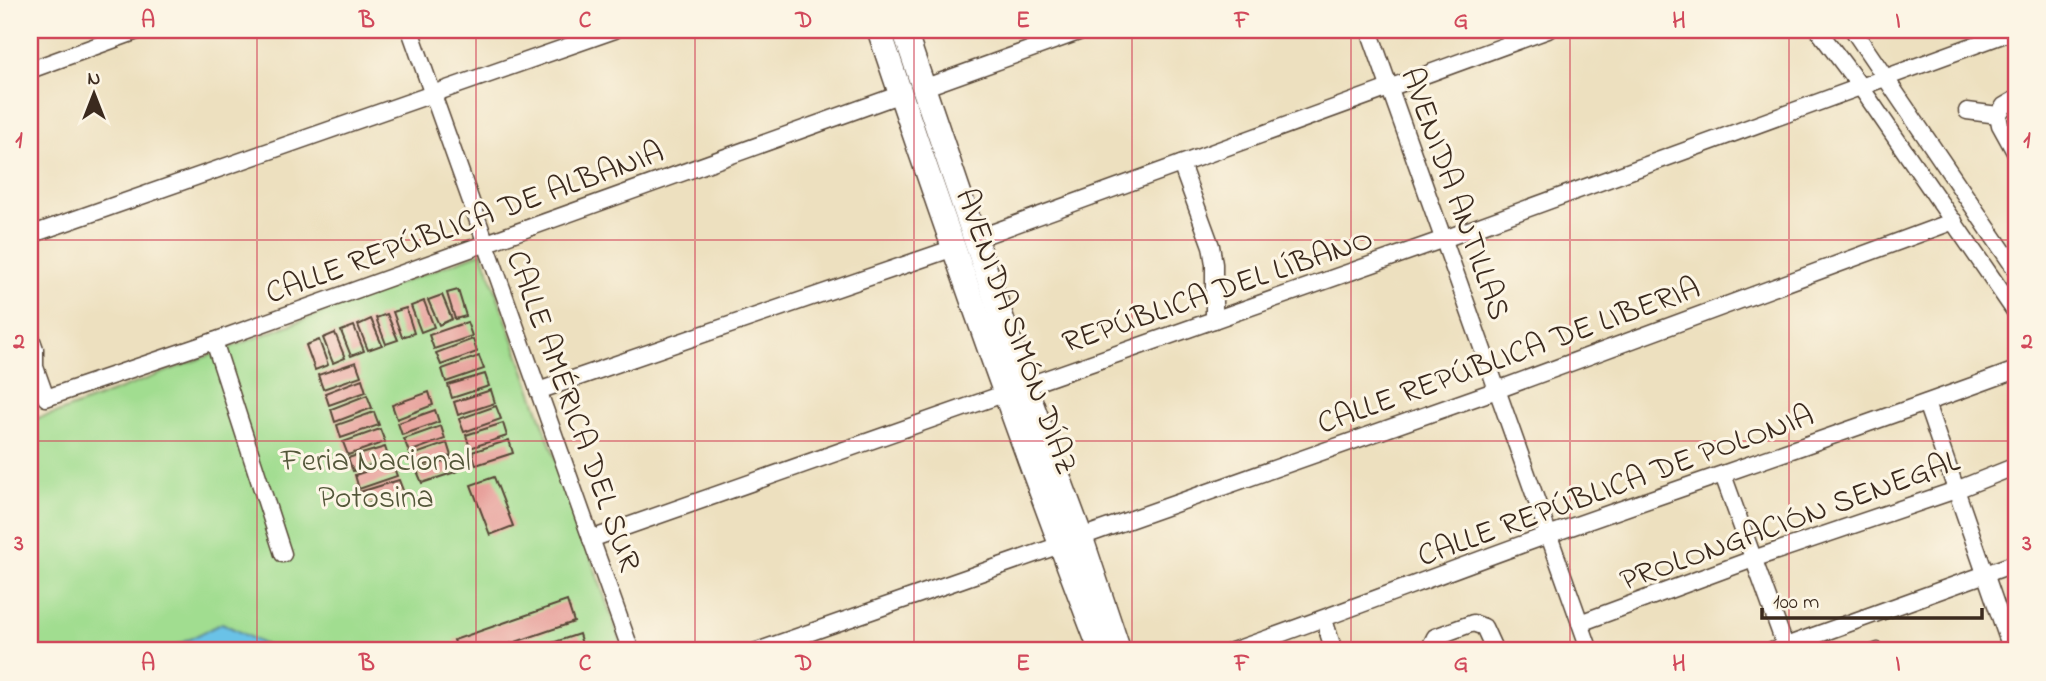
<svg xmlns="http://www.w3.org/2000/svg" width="2046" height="681" viewBox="0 0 2046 681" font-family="'Indie Flower',sans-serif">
<rect width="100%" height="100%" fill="#fcf5e5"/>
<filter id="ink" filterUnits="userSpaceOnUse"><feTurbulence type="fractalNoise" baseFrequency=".0143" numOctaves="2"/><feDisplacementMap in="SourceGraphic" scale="14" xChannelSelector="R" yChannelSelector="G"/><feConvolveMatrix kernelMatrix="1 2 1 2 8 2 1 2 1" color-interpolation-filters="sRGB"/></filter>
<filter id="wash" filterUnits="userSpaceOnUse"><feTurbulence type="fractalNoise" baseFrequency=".00686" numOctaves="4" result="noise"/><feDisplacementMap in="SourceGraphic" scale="28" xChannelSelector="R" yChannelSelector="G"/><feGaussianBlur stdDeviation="1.57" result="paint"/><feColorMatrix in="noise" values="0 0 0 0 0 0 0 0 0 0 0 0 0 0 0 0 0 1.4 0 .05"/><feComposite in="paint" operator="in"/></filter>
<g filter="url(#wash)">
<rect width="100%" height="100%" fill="#ede0bf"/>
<polygon fill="#a1dd90" stroke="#6e8457" stroke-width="2" points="482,252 624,651 30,651 30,420 60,412"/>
<polygon fill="#6ac2e7" stroke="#527682" stroke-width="2" points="222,623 277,651 165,651"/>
<g id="blocks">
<g fill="#e4938f">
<polygon points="458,290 466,316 455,319 447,293"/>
<polygon points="442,295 452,319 439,325 428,300"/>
<polygon points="424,301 434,327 421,332 411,306"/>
<polygon points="406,308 414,333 402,337 393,312"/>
<polygon points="387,314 398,340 386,344 376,318"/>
<polygon points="371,319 382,345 368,350 358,325"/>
<polygon points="467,322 472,336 434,349 429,335"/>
<polygon points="354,326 364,351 351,356 341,331"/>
<polygon points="335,333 345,358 333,363 323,338"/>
<polygon points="473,339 477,352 441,365 436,353"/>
<polygon points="319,340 328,365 315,370 306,345"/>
<polygon points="479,356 484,369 446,382 442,369"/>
<polygon points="356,362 361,376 323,389 318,375"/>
<polygon points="485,374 489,386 452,398 448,385"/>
<polygon points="362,379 366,392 329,405 325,393"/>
<polygon points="491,390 495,403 458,415 454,402"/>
<polygon points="429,392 433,405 397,419 392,405"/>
<polygon points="367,395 372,408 335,422 331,409"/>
<polygon points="496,406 501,419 464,432 459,419"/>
<polygon points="435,410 439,422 402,435 398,423"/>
<polygon points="374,412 379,425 341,438 337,425"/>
<polygon points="503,423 507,436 470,448 466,435"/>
<polygon points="441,426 445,439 409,452 404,439"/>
<polygon points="380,429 385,442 348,455 343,442"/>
<polygon points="509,440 513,453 476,465 472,452"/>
<polygon points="447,443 451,456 414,469 410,456"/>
<polygon points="385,447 389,459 353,471 348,458"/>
<polygon points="454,458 458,471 422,483 417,471"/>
<polygon points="392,463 397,476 359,489 355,475"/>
<polygon points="494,477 513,526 490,535 471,485"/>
<polygon points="399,480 404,493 365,505 360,492"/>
<polygon points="567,601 574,622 489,651 458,651 454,640"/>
<polygon points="579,634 584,651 528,651"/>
</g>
</g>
</g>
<g filter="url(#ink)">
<use href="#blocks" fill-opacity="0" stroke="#564536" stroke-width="2"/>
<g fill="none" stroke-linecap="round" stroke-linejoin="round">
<defs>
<polyline id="lane" points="1867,651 1878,647"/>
<g id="street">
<polyline points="410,30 631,651"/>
<polyline points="1369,30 1590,651"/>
<polyline points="1818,30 1860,86 2016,313"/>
<polyline points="1853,30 2016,270"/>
<polyline points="30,70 140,30"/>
<polyline points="923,88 1084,30"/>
<polyline points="2016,99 2004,106 1998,115 2000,125 2016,154"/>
<polyline points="1967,111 1998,115"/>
<polyline points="1181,164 1211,246 1214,264 1214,320"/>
<polyline points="30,235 615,30"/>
<polyline points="975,239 1548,30"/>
<polyline points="30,335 35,349 35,367 46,398 214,341 901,94"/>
<polyline points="214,341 283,554"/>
<polyline points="538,391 954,248"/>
<polyline points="1926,403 2012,651"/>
<polyline points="1723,475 1787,651"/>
<polyline points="1081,537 1497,390 1954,221"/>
<polyline points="591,539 1444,239 2016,30"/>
<polyline points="1324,620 1334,651"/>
<polyline points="1580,623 1753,559 1956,490 2016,466"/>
<polyline points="757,651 1060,545"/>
<path d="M 1232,651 C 1339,614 1444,572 1551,534 C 1706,479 1862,427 2016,370"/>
<polyline points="1432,651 1432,643 1435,637 1473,623 1484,627 1495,651"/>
<polyline points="1772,651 2016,563"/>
</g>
<g id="secondary">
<path d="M 879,30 C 949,238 1022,446 1101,651"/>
<polyline points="904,30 1025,386 1081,537 1119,651"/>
</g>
</defs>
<use href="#lane" stroke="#564536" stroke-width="11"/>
<use href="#street" stroke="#564536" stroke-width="19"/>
<use href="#secondary" stroke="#564536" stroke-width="26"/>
<use href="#lane" stroke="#fff" stroke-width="8"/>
<use href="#street" stroke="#fff" stroke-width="16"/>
<use href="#secondary" stroke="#fff" stroke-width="23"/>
</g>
</g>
<path fill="none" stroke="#d1495b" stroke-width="2" stroke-opacity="0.55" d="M 257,30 L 257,651M 476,30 L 476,651M 695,30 L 695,651M 914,30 L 914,651M 1132,30 L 1132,651M 1351,30 L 1351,651M 1570,30 L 1570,651M 1789,30 L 1789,651M 30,240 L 2016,240M 30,441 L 2016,441"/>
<g text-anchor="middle" stroke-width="6" stroke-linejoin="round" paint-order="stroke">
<g font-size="32" fill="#3b2a1e" stroke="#fcf5e5">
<text transform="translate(1457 193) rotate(70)" y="11">AVENIDA ANTILLAS</text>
<text transform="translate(464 221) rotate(-20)" y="11">CALLE REPÚBLICA DE ALBANIA</text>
<text transform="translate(1217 289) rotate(-19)" y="11">REPÚBLICA DEL LÍBANO</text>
<text transform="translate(1018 331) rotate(70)" y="11">AVENIDA SIMÓN DÍAZ</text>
<text transform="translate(1508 354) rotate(-20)" y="11">CALLE REPÚBLICA DE LIBERIA</text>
<text transform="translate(575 410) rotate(70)" y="11">CALLE AMÉRICA DEL SUR</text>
<text transform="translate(1615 484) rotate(-20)" y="11">CALLE REPÚBLICA DE POLONIA</text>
<text transform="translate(1789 519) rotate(-20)" y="11">PROLONGACIÓN SENEGAL</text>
</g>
<g font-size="32" fill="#54573a" stroke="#fcf5e5">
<text x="376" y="470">Feria Nacional<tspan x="376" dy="37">Potosina</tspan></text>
</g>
</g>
<rect width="2046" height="681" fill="none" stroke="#fcf5e5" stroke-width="77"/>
<g transform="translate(94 94)" stroke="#fcf5e5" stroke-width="5" paint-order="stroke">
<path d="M0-5L12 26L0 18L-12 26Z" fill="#3b2a1e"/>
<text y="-10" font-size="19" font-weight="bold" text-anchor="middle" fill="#3b2a1e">N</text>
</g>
<path d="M1762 608v10h220v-10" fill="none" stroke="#3b2a1e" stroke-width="3.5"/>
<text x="1773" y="608" font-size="21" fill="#3b2a1e" stroke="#fcf5e5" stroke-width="5" paint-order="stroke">100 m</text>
<rect x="38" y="38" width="1970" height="604" fill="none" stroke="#d1495b" stroke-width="2.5"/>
<g font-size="23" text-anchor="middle" font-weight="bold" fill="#d1495b">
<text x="148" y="27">A</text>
<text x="367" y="27">B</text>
<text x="585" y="27">C</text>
<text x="804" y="27">D</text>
<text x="1023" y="27">E</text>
<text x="1242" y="27">F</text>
<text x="1461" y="27">G</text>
<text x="1679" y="27">H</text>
<text x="1898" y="27">I</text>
<text x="19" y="147">1</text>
<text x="2027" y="147">1</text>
<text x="19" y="348">2</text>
<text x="2027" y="348">2</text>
<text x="19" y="550">3</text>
<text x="2027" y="550">3</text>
<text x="148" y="670">A</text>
<text x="367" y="670">B</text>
<text x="585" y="670">C</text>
<text x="804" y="670">D</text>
<text x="1023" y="670">E</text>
<text x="1242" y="670">F</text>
<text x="1461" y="670">G</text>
<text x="1679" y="670">H</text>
<text x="1898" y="670">I</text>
</g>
</svg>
